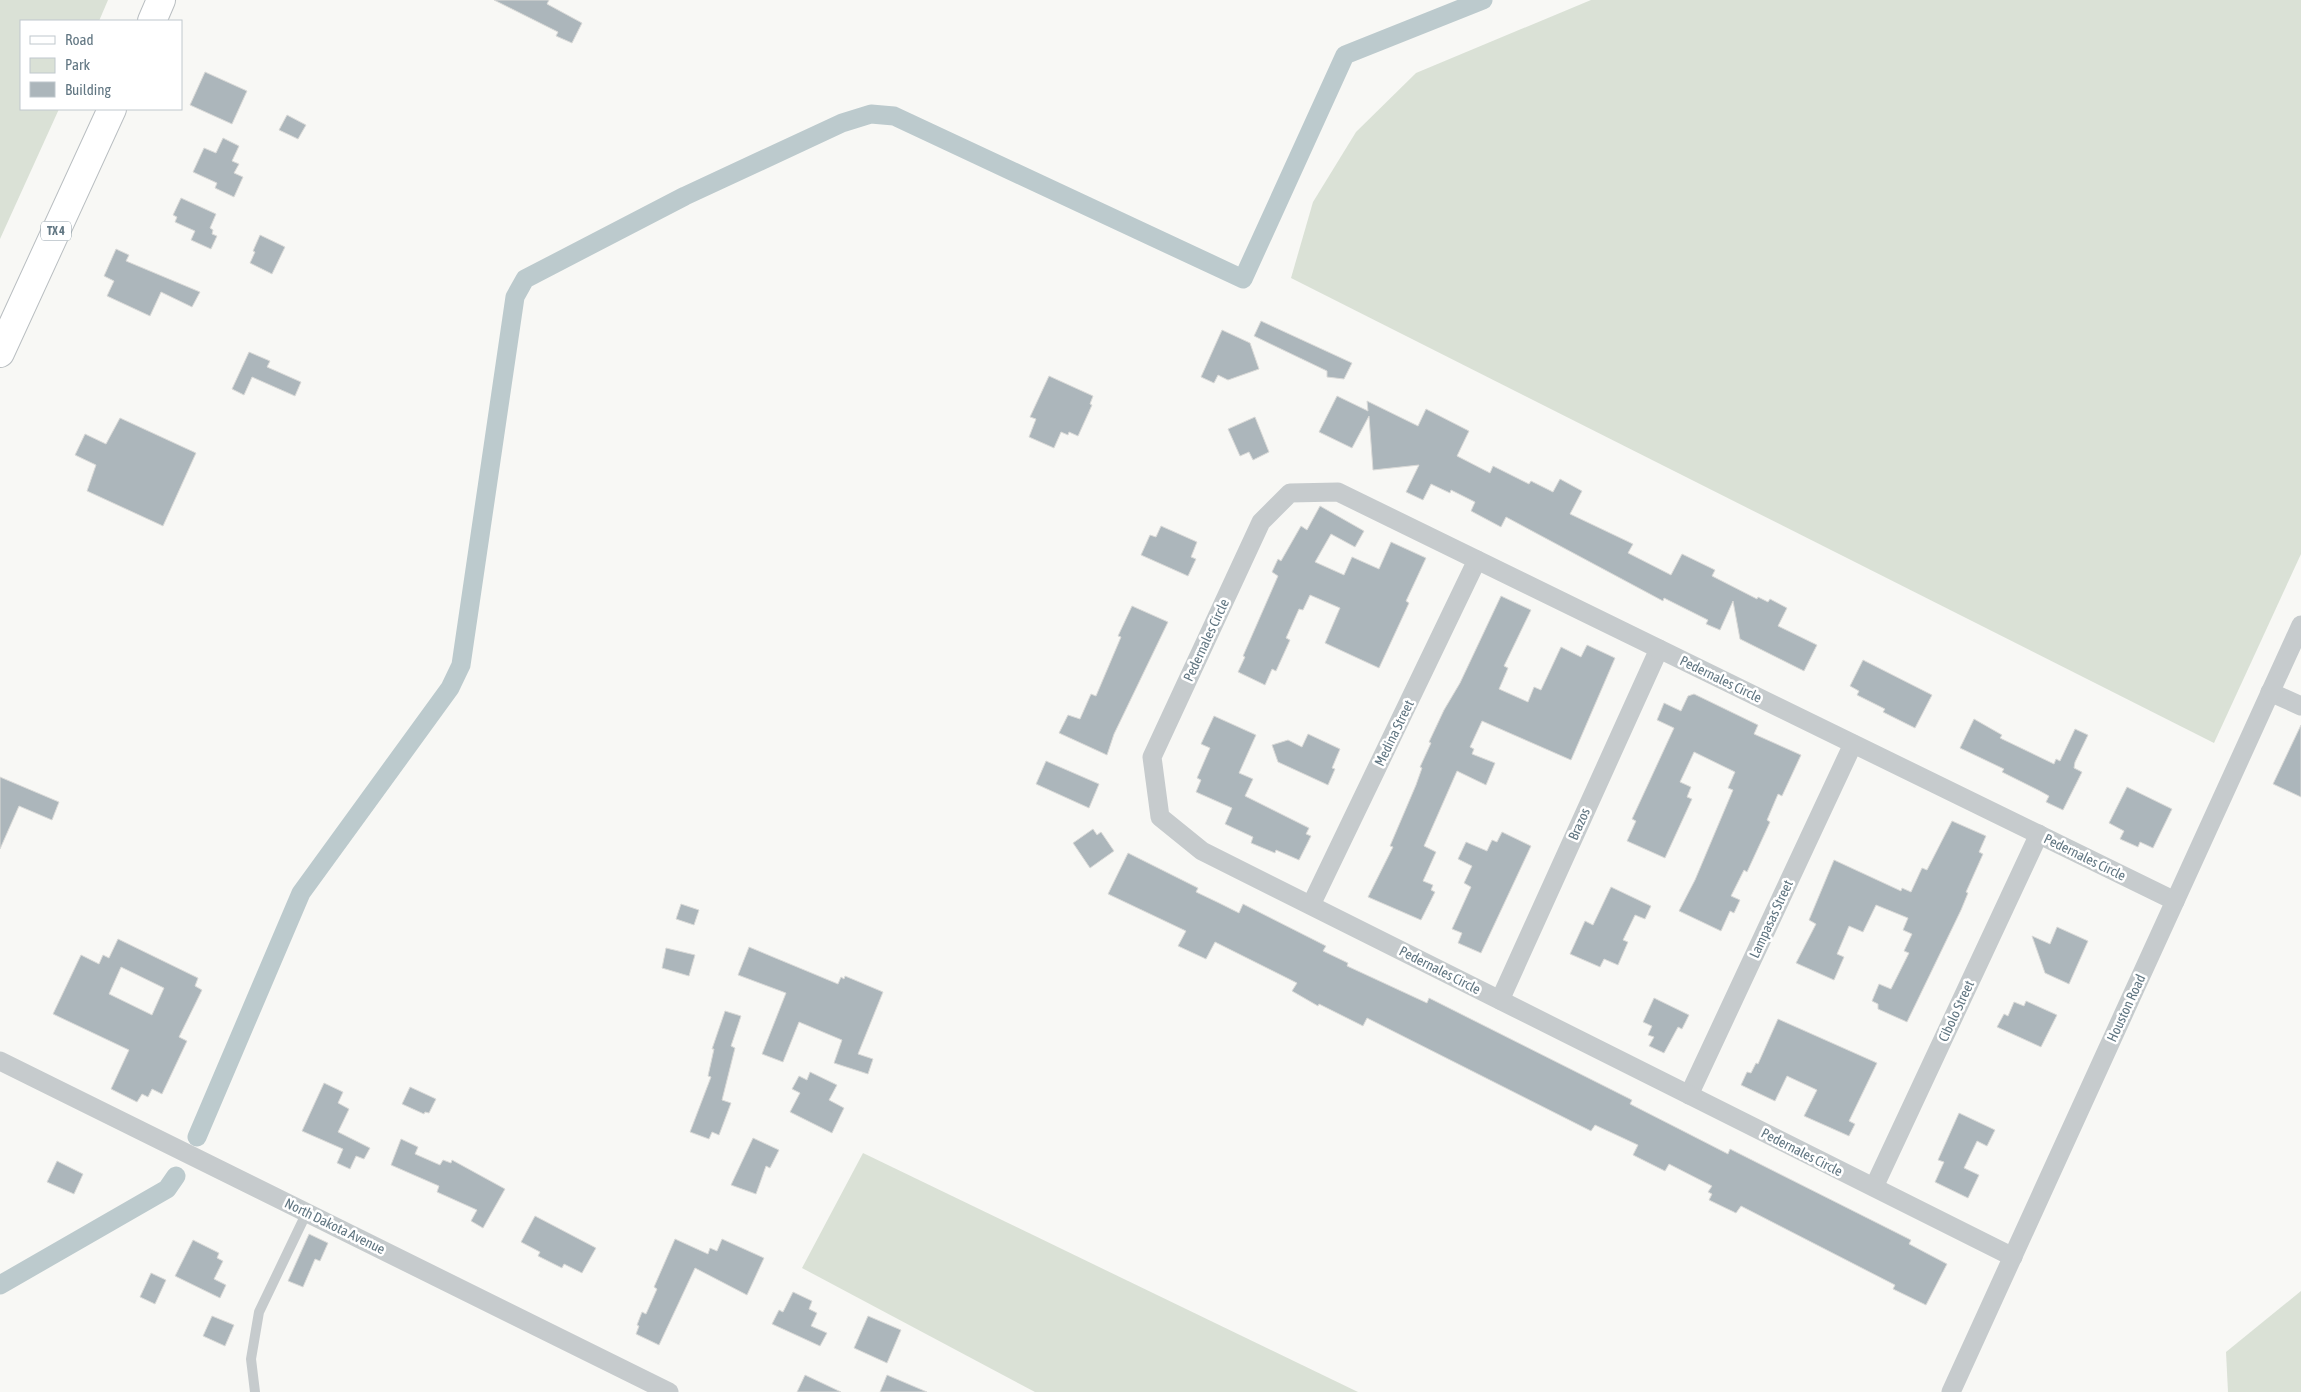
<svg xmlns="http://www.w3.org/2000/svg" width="2301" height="1392" viewBox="0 0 2301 1392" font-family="'Asap Condensed',sans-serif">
<rect width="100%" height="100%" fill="#f8f8f5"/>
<g fill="#dae1d6">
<polygon points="0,0 108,0 99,21 21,21 21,109 59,109 0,239"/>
<polygon points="1591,0 2301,0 2301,554 2214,743 1291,278 1313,202 1356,132 1416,73"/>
<polygon points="863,1153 1358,1392 1035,1392 802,1268"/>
<polygon points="2301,1291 2301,1392 2228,1392 2226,1352"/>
</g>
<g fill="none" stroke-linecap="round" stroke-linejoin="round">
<g stroke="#bccacd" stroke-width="19">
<polyline points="197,1137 301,893 450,688 461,665 515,297 525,279 685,196 842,123 871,114 894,116 1243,279 1345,55 1483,0"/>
<polyline points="0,1285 167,1189 176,1176"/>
</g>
</g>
<g fill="#acb6bb" stroke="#dadad8" fill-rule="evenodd">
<polygon points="494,0 549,0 547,4 582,23 572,43 556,36 558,32"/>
<polygon points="205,72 247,91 232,124 190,105"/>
<polygon points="287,115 306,125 298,139 279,130"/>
<polygon points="223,138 239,146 232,161 239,164 234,173 243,177 234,197 215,188 217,183 193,172 204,148 216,153"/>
<polygon points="181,198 216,214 210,228 213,230 212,234 217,236 211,249 191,240 195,231 175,222 177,217 173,215"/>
<polygon points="260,235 285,247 272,274 250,263 255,252 253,251"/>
<polygon points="116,249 129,255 126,261 200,292 192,307 161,292 150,316 107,296 114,281 104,276"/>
<polygon points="1261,321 1352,363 1344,379 1327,377 1327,371 1254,336"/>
<polygon points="1222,330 1250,343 1259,369 1228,380 1218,375 1214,383 1201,377"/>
<polygon points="249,352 270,361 267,367 301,382 295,396 252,377 244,395 232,389"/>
<polygon points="1049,376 1093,396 1090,404 1092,405 1078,436 1069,432 1068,435 1061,432 1054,448 1029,437 1036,419 1030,417"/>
<polygon points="1337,396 1368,411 1367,401 1418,426 1426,409 1469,431 1457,456 1490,473 1493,466 1529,484 1531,481 1553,492 1560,479 1582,491 1570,514 1633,544 1628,553 1671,575 1682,554 1715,570 1712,576 1757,599 1758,597 1768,602 1770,599 1787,608 1778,626 1817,645 1804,671 1740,639 1733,601 1720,630 1706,624 1708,620 1664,598 1663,601 1506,517 1501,527 1471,511 1475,502 1451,490 1450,493 1431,484 1423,500 1406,492 1419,465 1373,470 1369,416 1352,448 1319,432"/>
<polygon points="1255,417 1269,452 1253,460 1249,452 1240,456 1228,429"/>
<polygon points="120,418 196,453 163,526 87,491 96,465 75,455 85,434 106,444"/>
<polygon points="1320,506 1364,531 1355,547 1331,534 1315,562 1344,575 1352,557 1379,569 1391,542 1426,558 1406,601 1409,603 1379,668 1325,643 1340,608 1310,595 1303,610 1299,609 1286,638 1290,640 1276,671 1272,669 1265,685 1238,672 1245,657 1243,656 1278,576 1272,572 1278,559 1281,561 1301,526 1307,530"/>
<polygon points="1161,526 1197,542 1191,557 1196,559 1188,576 1141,555 1150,535 1156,537"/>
<polygon points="1501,596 1531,610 1504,666 1508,668 1499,689 1528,702 1534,687 1541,690 1561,647 1581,657 1587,645 1615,658 1571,760 1482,721 1470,747 1474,749 1472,754 1495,763 1486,785 1457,771 1424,846 1436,852 1423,881 1433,885 1431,890 1435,892 1421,920 1368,897 1393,847 1390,846 1416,785 1422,768 1420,767 1431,743 1429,742 1444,710 1460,683"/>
<polygon points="1132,606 1168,622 1114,734 1107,755 1059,733 1068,715 1080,719 1091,694 1096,696 1121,637 1118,636"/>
<polygon points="1863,660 1932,695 1915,728 1883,712 1885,709 1857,695 1859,691 1850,686"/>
<polygon points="1694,694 1758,725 1754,734 1801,755 1782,796 1778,794 1767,820 1770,822 1747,872 1744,870 1731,896 1740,900 1734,913 1730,911 1721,931 1679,911 1695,880 1733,790 1728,788 1735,772 1694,752 1680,782 1691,787 1687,797 1692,799 1665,858 1627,841 1636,821 1632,819 1674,728 1657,720 1664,703 1681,711 1688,696"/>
<polygon points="1214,716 1256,735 1239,773 1253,779 1245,796 1309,828 1306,834 1311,836 1299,860 1276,850 1275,853 1251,843 1253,837 1225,824 1232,808 1196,792 1201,780 1197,778 1210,748 1201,744"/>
<polygon points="1974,719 2002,735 2000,738 2054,764 2056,759 2060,761 2075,729 2088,735 2075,762 2074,768 2082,772 2063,810 2046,802 2049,796 2040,791 2002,772 2004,769 1960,748"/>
<polygon points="2301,725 2301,797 2273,784"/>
<polygon points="1308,734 1340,749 1332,768 1335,769 1328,785 1278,762 1272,745 1288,740 1302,747"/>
<polygon points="1046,761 1099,784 1089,808 1036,784"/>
<polygon points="0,777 59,802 52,820 19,806 0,849"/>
<polygon points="2127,787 2172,809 2153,848 2140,842 2138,847 2120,839 2124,831 2109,823"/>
<polygon points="1952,821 1986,836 1979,852 1983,854 1966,892 1968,893 1961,910 1907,1022 1878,1009 1878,1004 1872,1001 1879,984 1891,989 1909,953 1904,951 1912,934 1903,930 1908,918 1876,905 1863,932 1849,926 1837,954 1844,957 1834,980 1796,963 1816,924 1809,920 1834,860 1901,891 1902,888 1911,892 1922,868 1927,870"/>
<polygon points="1093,829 1097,835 1101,832 1114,851 1090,868 1073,843"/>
<polygon points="1502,832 1531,846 1481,953 1458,943 1462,933 1452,929 1471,887 1464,883 1472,866 1458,859 1466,842 1487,851 1492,840 1497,842"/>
<polygon points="1128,853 1198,888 1196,892 1219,903 1239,913 1243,904 1326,946 1323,951 1348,963 1347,966 1427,1003 1429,998 1632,1100 1630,1104 1685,1132 1728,1154 1730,1149 1911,1240 1909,1244 1947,1264 1926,1305 1893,1289 1895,1285 1741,1206 1736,1213 1709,1200 1712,1194 1708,1192 1712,1186 1669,1164 1665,1171 1633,1155 1638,1145 1595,1125 1591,1131 1367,1018 1363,1026 1319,1004 1318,1006 1292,991 1297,983 1215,942 1206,959 1178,946 1186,931 1108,894"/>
<polygon points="1611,887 1651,906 1645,919 1635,915 1623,940 1628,942 1618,965 1604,959 1600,967 1570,954 1585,921 1593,925"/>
<polygon points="681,904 699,910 694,925 676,919"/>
<polygon points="2057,927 2088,941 2069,984 2045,973 2032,936 2050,944"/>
<path d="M 118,939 L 198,978 L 195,986 L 202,990 L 179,1037 L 187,1041 L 162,1094 L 152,1089 L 148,1097 L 142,1094 L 137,1102 L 111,1089 L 129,1050 L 53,1014 L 81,955 L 99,964 L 103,955 L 109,958 ZM 121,967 L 164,988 L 152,1015 L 109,994 Z"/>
<polygon points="749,947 838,984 841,977 844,979 845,976 883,992 858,1054 873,1059 868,1074 834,1063 842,1040 799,1022 783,1062 762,1054 786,993 738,975"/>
<polygon points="666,948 695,955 689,976 662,968"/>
<polygon points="1654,998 1689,1015 1682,1029 1678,1027 1664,1053 1649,1046 1654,1037 1648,1035 1652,1026 1643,1022"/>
<polygon points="2026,1001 2057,1015 2041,1047 1997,1027 2004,1014 2008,1016 2014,1002 2024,1006"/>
<polygon points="725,1011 741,1016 731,1046 735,1048 722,1100 731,1103 719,1135 712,1132 709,1139 690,1132 711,1077 708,1076 714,1049 712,1049"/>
<polygon points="1778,1019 1877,1063 1849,1121 1855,1124 1849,1136 1804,1116 1817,1090 1787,1076 1775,1101 1741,1085 1747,1072 1751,1073 1756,1063 1758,1064"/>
<polygon points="810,1072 837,1085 829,1100 844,1108 832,1133 790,1112 800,1093 792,1089 799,1076 807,1080"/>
<polygon points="324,1083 343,1092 338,1103 349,1109 338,1132 370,1148 364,1159 356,1156 350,1169 337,1163 343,1149 302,1131"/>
<polygon points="410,1087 436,1099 429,1113 425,1112 424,1114 402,1104"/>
<polygon points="1959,1113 1995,1130 1987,1146 1977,1141 1964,1168 1979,1175 1968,1198 1935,1182 1944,1162 1938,1160"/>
<polygon points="753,1138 779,1150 770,1168 766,1166 756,1194 731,1185"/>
<polygon points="401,1139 418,1147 415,1154 440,1165 443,1160 451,1163 452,1160 505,1189 483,1228 471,1221 477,1210 437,1192 439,1186 391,1165"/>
<polygon points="57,1161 83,1174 74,1194 47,1182"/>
<polygon points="535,1216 596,1248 582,1273 564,1264 562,1268 538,1256 540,1252 521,1242"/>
<polygon points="309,1234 328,1243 320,1261 315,1259 303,1287 288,1281"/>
<polygon points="675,1239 708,1254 710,1248 717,1251 722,1239 764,1258 747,1295 695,1268 659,1345 636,1334 639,1326 637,1325 642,1312 646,1314 657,1289 654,1287"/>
<polygon points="193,1240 219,1253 217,1258 223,1261 214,1279 226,1285 220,1298 175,1276"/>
<polygon points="151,1273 166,1280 155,1304 140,1297"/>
<polygon points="793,1292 812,1301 809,1309 817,1313 811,1326 827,1333 820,1346 772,1324 779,1310 783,1312"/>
<polygon points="212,1316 234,1325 225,1346 203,1336"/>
<polygon points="868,1316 901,1330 887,1363 854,1348"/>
<polygon points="805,1375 841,1392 797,1392"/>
<polygon points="887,1375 927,1392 880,1392"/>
</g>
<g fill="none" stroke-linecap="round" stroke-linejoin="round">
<defs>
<g id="primary">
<polyline points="152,21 161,0"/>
<polyline points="0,353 112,109"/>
</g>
</defs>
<use href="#primary" stroke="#b9bec1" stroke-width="30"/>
<polyline stroke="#c6cbcd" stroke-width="10" points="255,1392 251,1359 259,1312 307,1212"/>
<g stroke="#c6cbcd" stroke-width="19">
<polyline points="2270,692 2301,706"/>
<polyline points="1311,905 1477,560"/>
<polyline points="1500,1000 1659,649"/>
<polyline points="0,1061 669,1392"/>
<polyline points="1689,1095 1853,744"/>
<polyline points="1874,1187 2039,834"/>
<polyline points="2013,1257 1202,851 1160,817 1152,757 1261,522 1290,493 1338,492 2175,901"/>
<polyline points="1951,1392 2301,625"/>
</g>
<use href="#primary" stroke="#fff" stroke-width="28"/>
</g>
<g text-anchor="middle" stroke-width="5" stroke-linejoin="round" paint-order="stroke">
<rect fill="#fff" stroke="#909fa8" stroke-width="1" x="41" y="221.5" width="30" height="19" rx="4"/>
<g font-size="12" font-weight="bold" fill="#617682">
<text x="56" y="235">TX 4</text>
</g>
<g font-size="14" fill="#617682" stroke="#fff">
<text transform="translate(1206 640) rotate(-65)" y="5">Pedernales Circle</text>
<text transform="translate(1721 679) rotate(26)" y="5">Pedernales Circle</text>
<text transform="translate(1394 733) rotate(-64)" y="5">Medina Street</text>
<text transform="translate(1579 824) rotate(-66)" y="5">Brazos</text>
<text transform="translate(2085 857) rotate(26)" y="5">Pedernales Circle</text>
<text transform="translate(1771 919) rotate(-65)" y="5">Lampasas Street</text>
<text transform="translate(1440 970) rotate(27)" y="5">Pedernales Circle</text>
<text transform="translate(2126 1008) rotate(-65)" y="5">Houston Road</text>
<text transform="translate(1956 1011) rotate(-65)" y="5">Cibolo Street</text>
<text transform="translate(1802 1152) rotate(27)" y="5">Pedernales Circle</text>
<text transform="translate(335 1226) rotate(26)" y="5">North Dakota Avenue</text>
</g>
</g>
<rect x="20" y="20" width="162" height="90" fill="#ffffff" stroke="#c0c8cd"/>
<rect x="30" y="36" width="25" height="8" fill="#ffffff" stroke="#c0c8cd"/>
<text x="65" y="45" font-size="15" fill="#617682">Road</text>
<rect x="30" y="58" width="25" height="15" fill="#dae1d6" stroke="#c0c8cd"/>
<text x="65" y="70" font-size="15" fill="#617682">Park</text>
<rect x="30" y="82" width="25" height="15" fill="#acb6bb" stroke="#c0c8cd"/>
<text x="65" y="95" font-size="15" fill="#617682">Building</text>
</svg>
